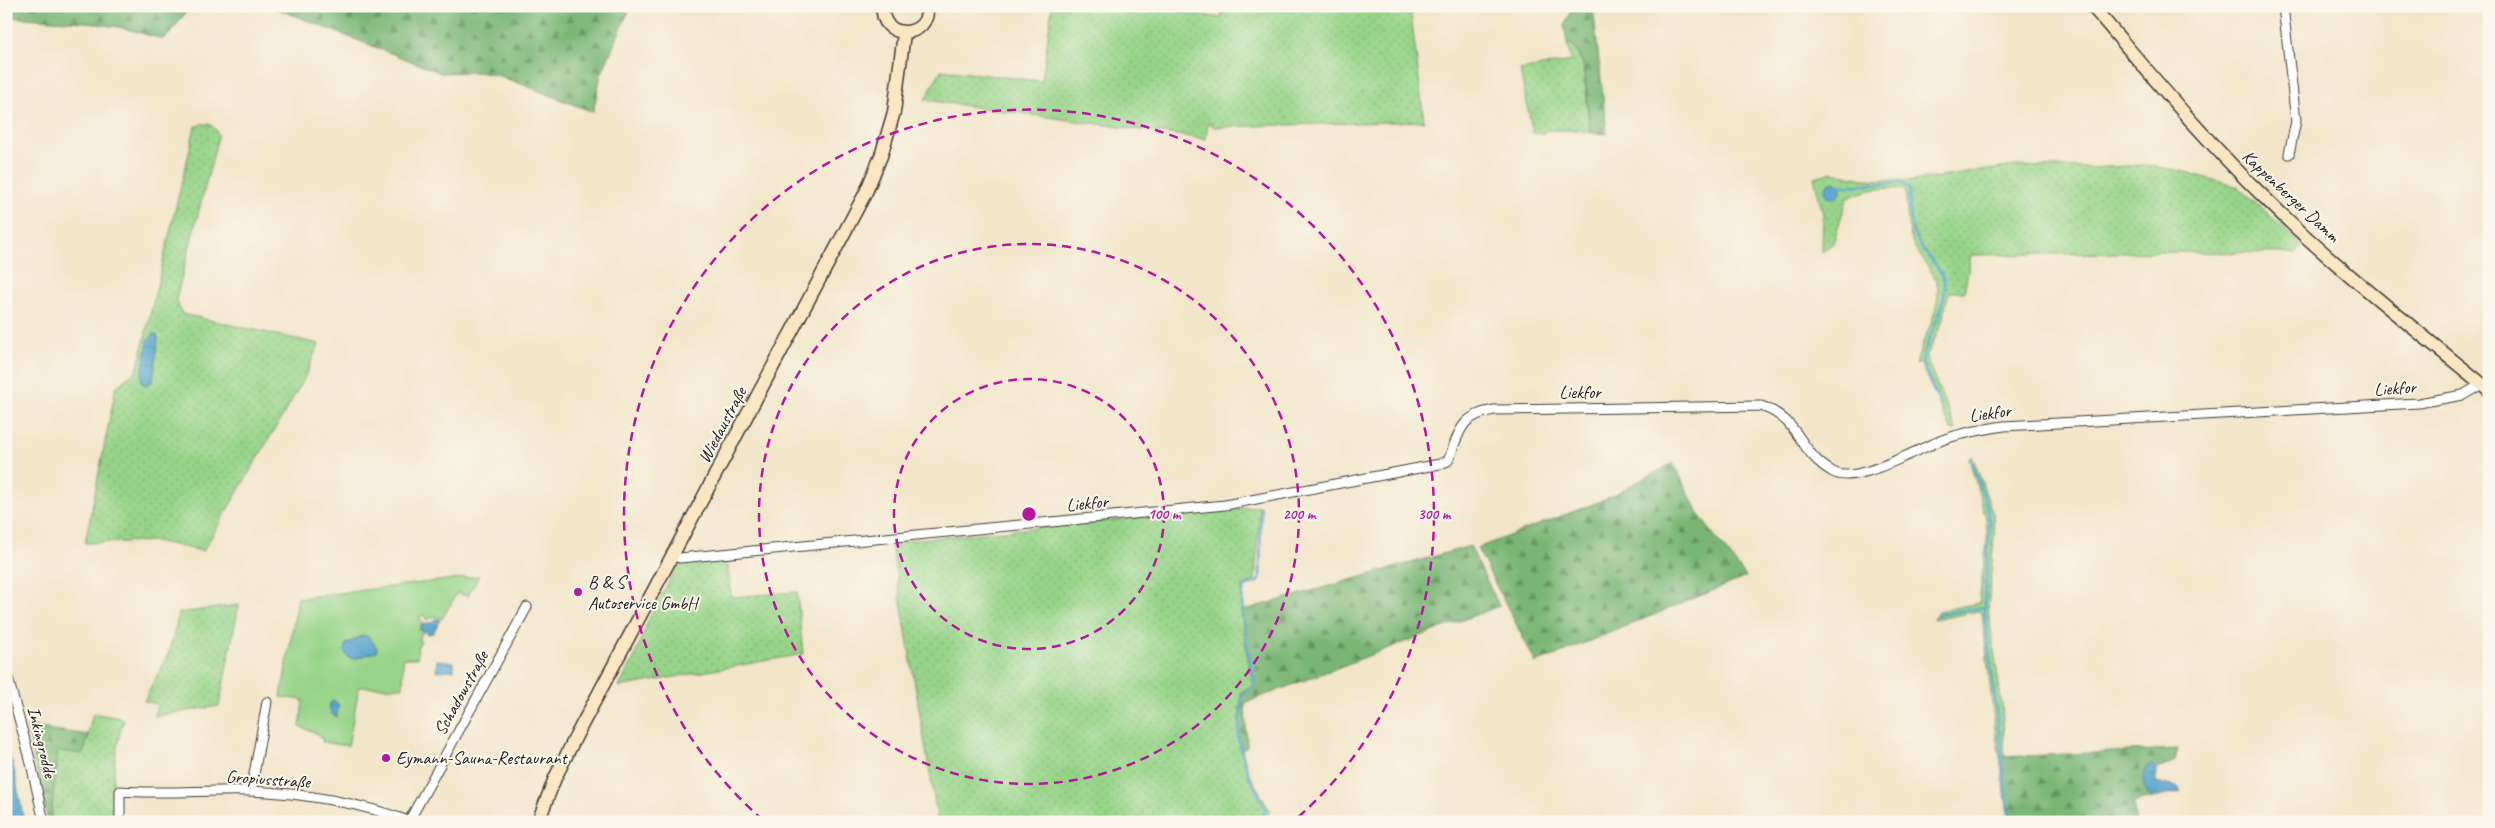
<svg xmlns="http://www.w3.org/2000/svg" width="2495" height="828" viewBox="0 0 2495 828" font-family="Caveat,sans-serif">
<defs>
<pattern id="grass-dots" width="8" height="8" patternUnits="userSpaceOnUse" patternTransform="scale(1.25)"><rect width="8" height="8" fill="#97d489"/><path d="M2 2h.1M6 6h.1" fill="none" stroke="#82b576" stroke-width="1.8" stroke-linecap="round"/></pattern>
<pattern id="forest-firs" width="22" height="20" patternUnits="userSpaceOnUse" patternTransform="scale(1.25)"><rect width="22" height="20" fill="#79b675"/><path d="M5 1l3.5 6h-7zM16 11l3.5 6h-7z" fill="#62935f"/></pattern>
<pattern id="water-ripples" width="26" height="14" patternUnits="userSpaceOnUse" patternTransform="scale(1.25)"><rect width="26" height="14" fill="#52a3cd"/><path d="M2 4q2-2 4 0t4 0M15 11q2-2 4 0t4 0" fill="none" stroke="#4384a6"/></pattern>
</defs>
<rect width="100%" height="100%" fill="#fbf7ec"/>
<filter id="ink" filterUnits="userSpaceOnUse"><feTurbulence type="fractalNoise" baseFrequency=".02" numOctaves="2"/><feDisplacementMap in="SourceGraphic" scale="10" xChannelSelector="R" yChannelSelector="G"/><feConvolveMatrix kernelMatrix="1 2 1 2 8 2 1 2 1" color-interpolation-filters="sRGB"/></filter>
<filter id="wash" filterUnits="userSpaceOnUse"><feTurbulence type="fractalNoise" baseFrequency=".0096" numOctaves="4" result="noise"/><feDisplacementMap in="SourceGraphic" scale="20" xChannelSelector="R" yChannelSelector="G"/><feGaussianBlur stdDeviation="1.12" result="paint"/><feColorMatrix in="noise" values="0 0 0 0 0 0 0 0 0 0 0 0 0 0 0 0 0 1.4 0 .05"/><feComposite in="paint" operator="in"/></filter>
<g filter="url(#wash)">
<rect width="100%" height="100%" fill="#f2e5c9"/>
<g fill="url(#grass-dots)" stroke="#5a7852">
<polygon points="1052,6 1148,6 1221,18 1223,6 1410,6 1424,121 1214,127 1208,122 1206,139 925,100 941,70 1042,81"/>
<polygon points="1567,43 1574,46 1583,63 1590,133 1579,130 1546,130 1543,134 1533,133 1520,70 1571,61"/>
<polygon points="202,124 210,124 216,130 218,137 176,299 182,314 319,344 303,381 203,551 155,541 85,543 116,387 137,370 195,127"/>
<path d="M 2145,165 L 2182,171 L 2239,187 L 2303,246 L 2296,253 L 2182,252 L 1971,255 L 1964,292 L 1949,292 L 1941,325 L 1926,358 L 1956,430 L 1951,430 L 1920,363 L 1916,365 C 1921,340 1938,317 1938,291 C 1938,273 1920,260 1913,244 C 1907,228 1907,207 1905,190 C 1885,186 1864,189 1847,199 L 1833,243 L 1822,252 L 1823,214 L 1814,177 L 1833,172 L 1863,179 L 1912,181 L 2015,166 L 2088,168 Z"/>
<polygon points="1973,457 1993,514 1994,535 1988,609 2002,706 2005,757 2000,757 1996,737 1982,613 1979,611 1933,620 1938,611 1979,603 1987,539 1986,519 1969,458"/>
<polygon points="1260,506 1255,580 1242,587 1241,611 1252,686 1241,692 1238,738 1241,750 1250,775 1270,811 1266,818 1254,822 938,822 891,542"/>
<polygon points="727,558 731,597 797,592 803,654 619,687 635,656 648,621 679,562"/>
<polygon points="239,605 219,706 155,716 157,704 144,701 169,652 179,613"/>
<path d="M 93,713 L 124,719 C 113,753 112,786 113,822 L 50,822 L 58,750 L 83,754 Z"/>
</g>
<g fill="url(#forest-firs)" stroke="#4a6948">
<polygon points="6,6 190,6 171,33 163,39 119,27 84,22 6,17"/>
<polygon points="270,6 631,6 601,75 593,112 500,76 478,72 441,73"/>
<polygon points="1573,6 1593,6 1607,134 1591,133 1583,63 1574,46 1567,43 1564,26"/>
<polygon points="1673,463 1701,518 1746,577 1536,663 1477,548 1604,500"/>
<polygon points="1470,546 1499,606 1245,703 1247,747 1241,750 1238,738 1241,692 1252,686 1241,611"/>
<polygon points="27,726 89,735 83,754 58,751 50,822 48,822"/>
<polygon points="2178,749 2174,763 2156,769 2152,765 2147,794 2153,798 2134,802 2135,822 2009,822 2000,757"/>
</g>
<polygon fill="#97d489" stroke="#5a7852" points="479,576 468,596 457,593 442,619 436,616 426,620 424,615 420,616 422,624 419,630 423,632 418,639 421,641 417,648 418,658 403,658 403,687 359,687 348,746 322,742 323,738 319,738 319,734 300,727 303,700 281,697 298,598"/>
<g fill="url(#water-ripples)" stroke="#376074">
<circle cx="1833" cy="190" r="8"/>
<polygon points="154,334 157,335 158,339 153,381 147,385 143,384 141,379 148,340"/>
<polygon points="436,618 440,620 433,633 428,634 420,629 422,625 434,621"/>
<polygon points="363,635 369,637 377,648 376,652 354,659 348,657 344,651 346,644"/>
<polygon points="437,660 454,662 454,670 436,671"/>
<path d="M 334,700 L 339,705 L 336,717 C 331,716 330,709 329,704 Z"/>
<polygon points="6,745 14,768 24,822 6,822"/>
<path d="M 2152,765 L 2156,769 L 2156,783 L 2178,787 L 2181,789 L 2180,792 L 2153,798 C 2141,791 2143,778 2147,766 Z"/>
</g>
<g fill="none" stroke-linecap="round" stroke-linejoin="round">
<g stroke="#52a3cd" stroke-width="2.5">
<path d="M 1839,186 L 1901,183 L 1909,188 C 1910,202 1909,220 1914,234 C 1920,253 1944,266 1945,287 C 1945,312 1927,336 1922,361 L 1940,405"/>
<polyline points="1971,460 1987,506 1990,525 1984,607 2010,822"/>
<polyline points="1937,615 1984,607"/>
<path d="M 1244,822 L 1263,816 L 1266,809 L 1249,776 L 1238,738 L 1242,697 L 1255,683 C 1251,659 1238,610 1244,588 L 1260,580 L 1261,508"/>
</g>
</g>
</g>
<g filter="url(#ink)">
<g fill="none" stroke-linecap="round" stroke-linejoin="round">
<defs>
<g id="street">
<polyline points="2283,6 2296,121 2289,154"/>
<path d="M 672,556 L 680,558 L 1225,505 L 1440,464 L 1448,461 C 1460,432 1459,416 1494,410 L 1761,406 C 1802,420 1797,452 1833,472 C 1857,486 1921,446 1948,438 C 1966,432 1985,429 2004,426 L 2419,403 L 2463,395 L 2482,384"/>
<polyline points="6,671 30,759 44,822"/>
<polyline points="251,791 267,702"/>
<polyline points="409,821 527,607"/>
<path d="M 120,822 L 120,791 C 163,794 207,790 250,791 C 303,793 362,803 411,822"/>
</g>
<g id="secondary">
<path d="M 883,6 C 879,41 931,40 927,6"/>
<path d="M 2092,6 C 2149,72 2204,140 2267,200 C 2336,268 2414,328 2489,390"/>
<polyline points="538,822 555,778 576,736 866,192 881,156 894,112 904,33"/>
</g>
</defs>
<use href="#street" stroke="#3c3a36" stroke-width="11"/>
<use href="#secondary" stroke="#3c3a36" stroke-width="15"/>
<use href="#street" stroke="#fff" stroke-width="9"/>
<use href="#secondary" stroke="#fbe6c4" stroke-width="12"/>
</g>
</g>
<g fill="none" stroke="#b5179e" stroke-width="2.5" stroke-dasharray="9 6">
<circle cx="1029" cy="514" r="135"/>
<circle cx="1029" cy="514" r="270"/>
<path d="M763 820A405 405 0 1 1 1295 820"/>
</g>
<g fill="#b5179e" stroke="#fbf7ec" stroke-width="2">
<circle cx="578" cy="592" r="5"/>
<circle cx="386" cy="758" r="5"/>
</g>
<g text-anchor="middle" stroke-width="4" stroke-linejoin="round" paint-order="stroke">
<g font-size="18" fill="#1c1c1c" stroke="#fbf7ec">
<text transform="translate(2291 196) rotate(43)" y="6">Kappenberger Damm</text>
<text transform="translate(2395 388) rotate(-4)" y="6">Liekfor</text>
<text x="1580" y="398">Liekfor</text>
<text transform="translate(1990 413) rotate(-8)" y="6">Liekfor</text>
<text transform="translate(722 425) rotate(-62)" y="6">Wiedaustraße</text>
<text transform="translate(1087 503) rotate(-6)" y="6">Liekfor</text>
<text transform="translate(461 693) rotate(-61)" y="6">Schadowstraße</text>
<text transform="translate(42 742) rotate(76)" y="6">Inkingrodde</text>
<text transform="translate(268 779) rotate(4)" y="6">Gropiusstraße</text>
</g>
<g font-size="18" fill="#1c1c1c" stroke="#fbf7ec" text-anchor="start">
<text x="588" y="588">B &amp; S<tspan x="588" dy="21">Autoservice GmbH</tspan></text>
<text x="396" y="764">Eymann-Sauna-Restaurant</text>
</g>
</g>
<circle cx="1029" cy="514" r="8" fill="#b5179e" stroke="#fbf7ec" stroke-width="2.5"/>
<g font-size="15" text-anchor="middle" font-weight="bold" fill="#b5179e" stroke="#fbf7ec" stroke-width="4" stroke-linejoin="round" paint-order="stroke">
<text x="1164" y="519">100 m</text>
<text x="1299" y="519">200 m</text>
<text x="1434" y="519">300 m</text>
</g>
<rect width="2495" height="828" fill="none" stroke="#fbf7ec" stroke-width="25"/>
</svg>
